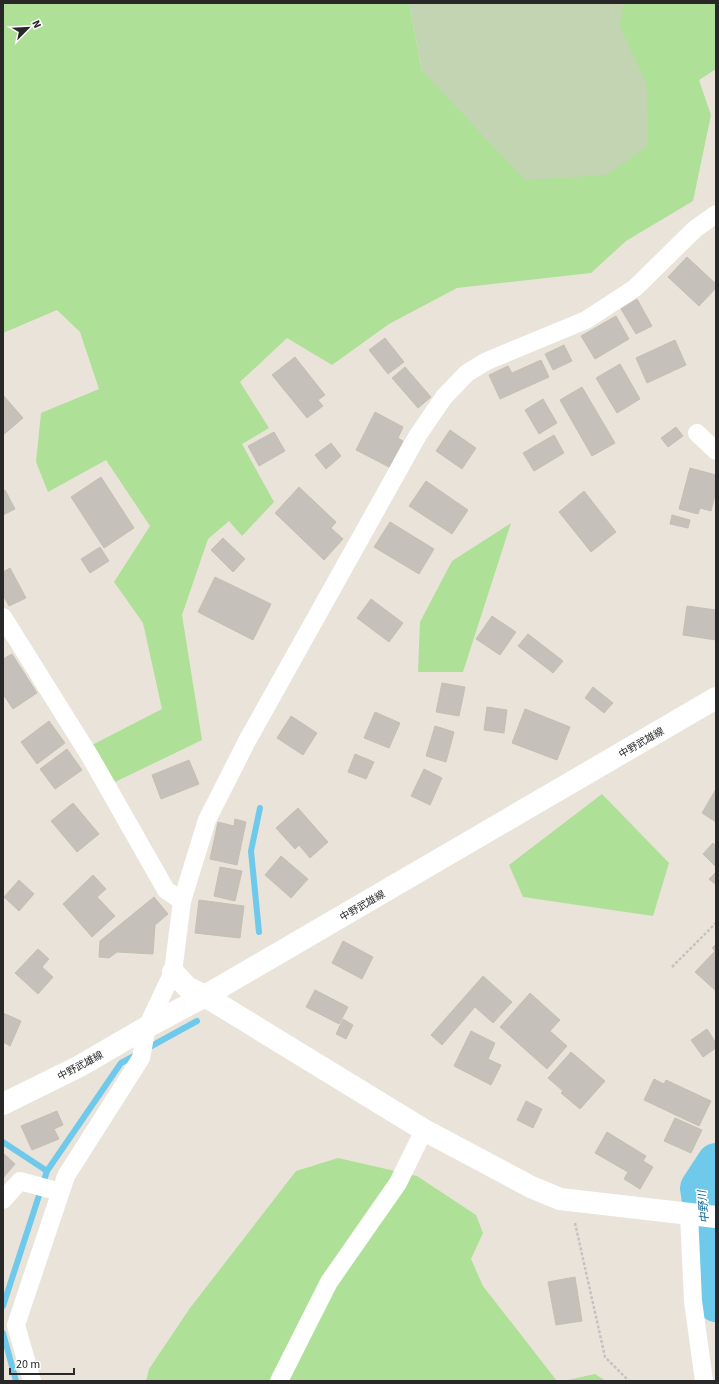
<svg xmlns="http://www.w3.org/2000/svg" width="719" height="1384" viewBox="0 0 719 1384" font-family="'Source Sans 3','Noto Sans JP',sans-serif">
<rect width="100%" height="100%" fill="#eae3d9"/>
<g fill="#afe097">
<polygon points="3,3 409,3 422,71 554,3 716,3 716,69 699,80 711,115 693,201 626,241 591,273 457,288 389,324 332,365 287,338 240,382 269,428 242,444 274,502 242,536 229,521 208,539 182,615 202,740 115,782 92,745 162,709 143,623 114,582 150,526 106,460 48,492 36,462 41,413 99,389 80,332 57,310 3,333"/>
<polygon points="511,523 463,672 418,672 420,622 452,561"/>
<polygon points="602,794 669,863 653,916 523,897 509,865"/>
<polygon points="338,1158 417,1176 476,1215 483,1233 471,1259 483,1286 557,1381 146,1381 149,1369 190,1308 296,1171"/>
<polygon points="595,1374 606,1381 563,1381"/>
</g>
<polygon fill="#c2d4b1" points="409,3 625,3 619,25 647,85 648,146 607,175 525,180 422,71"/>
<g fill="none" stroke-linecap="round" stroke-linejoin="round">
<g stroke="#6ec9eb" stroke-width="6">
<polyline points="259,932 251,851 260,808"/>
<polyline points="146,1049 197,1021"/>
<polyline points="3,1142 47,1171"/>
<polyline points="3,1306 47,1171 121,1063 138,1054"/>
<polyline points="3,1333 16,1381"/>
</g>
<polyline stroke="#6ec9eb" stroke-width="38" points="716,1162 699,1188 716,1303"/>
</g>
<g fill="#c5c0b9" stroke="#c5bfb3">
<polygon points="687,257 716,284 716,288 699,306 668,277"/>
<polygon points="637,299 652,326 636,334 621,309"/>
<polygon points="616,316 629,339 595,359 581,336"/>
<polygon points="385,338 404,362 388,374 369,350"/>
<polygon points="675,340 686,365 647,383 636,358"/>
<polygon points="564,345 572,361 553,370 545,354"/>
<polygon points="295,357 325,395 318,400 323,406 307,418 272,375"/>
<polygon points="541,360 549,377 500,399 489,375 508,366 512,373"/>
<polygon points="620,364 640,399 617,413 596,378"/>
<polygon points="405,367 431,397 418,408 392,378"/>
<polygon points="582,387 615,443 592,456 560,400"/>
<polygon points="3,395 23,418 3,435"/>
<polygon points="543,399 557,423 539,434 525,410"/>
<polygon points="375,412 403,427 398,438 403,441 389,467 356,450"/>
<polygon points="676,427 683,436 668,447 661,438"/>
<polygon points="450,430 476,448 462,469 436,451"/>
<polygon points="274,432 285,451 259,466 248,446"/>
<polygon points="554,435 564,453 534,471 523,453"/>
<polygon points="331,443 341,456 326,469 315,455"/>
<polygon points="690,468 716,475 716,491 711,511 700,508 698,514 679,509"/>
<polygon points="101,477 134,528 104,548 71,497"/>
<polygon points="426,481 468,510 452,534 409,506"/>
<polygon points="299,487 336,522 331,528 343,539 324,560 275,513"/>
<polygon points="5,490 15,509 3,515 3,491"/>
<polygon points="584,491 616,532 591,552 559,512"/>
<polygon points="672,515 690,520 688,528 670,524"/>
<polygon points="390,522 434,549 419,574 374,547"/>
<polygon points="223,538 245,559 233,572 211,550"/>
<polygon points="100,547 109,561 90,573 81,559"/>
<polygon points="10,568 26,598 9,606 3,595 3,572"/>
<polygon points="215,577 271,604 253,640 198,612"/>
<polygon points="371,599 403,623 389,642 357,618"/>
<polygon points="687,606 716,610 716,640 683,635"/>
<polygon points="492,616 516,632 500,655 476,639"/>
<polygon points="528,634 563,661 553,673 518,646"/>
<polygon points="12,654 37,693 13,709 3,694 3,659"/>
<polygon points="442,683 465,687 459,716 436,712"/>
<polygon points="593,687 613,703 604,713 585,698"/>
<polygon points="487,707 507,710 504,733 484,730"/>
<polygon points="525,709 570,727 557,760 512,743"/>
<polygon points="375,712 400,723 389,748 364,738"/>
<polygon points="291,716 317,733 303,755 277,738"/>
<polygon points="49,721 65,743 37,764 21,742"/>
<polygon points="435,726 454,732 446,762 426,756"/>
<polygon points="67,749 82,770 55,789 40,769"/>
<polygon points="355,754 374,762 366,779 348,772"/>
<polygon points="189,760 199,784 161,799 152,775"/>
<polygon points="424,769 442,778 430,805 411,796"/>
<polygon points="716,789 716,822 702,813"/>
<polygon points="73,803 99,834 77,852 51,821"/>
<polygon points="298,808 328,842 310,858 299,845 295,849 276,828"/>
<polygon points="235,819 246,822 237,865 210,859 218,822 234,826"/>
<polygon points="713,843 716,846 716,867 703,854"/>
<polygon points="281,856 308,879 291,898 265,875"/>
<polygon points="220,867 242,871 235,901 214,896"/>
<polygon points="716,872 716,885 709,879"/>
<polygon points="93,875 106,889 97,897 115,916 92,937 63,904"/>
<polygon points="19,880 34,894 19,911 4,897"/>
<polygon points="154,897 168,914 155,925 153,954 117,952 109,958 99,957 100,941"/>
<polygon points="199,900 244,906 240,938 195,933"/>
<polygon points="343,941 373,957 362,979 332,963"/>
<polygon points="716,944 716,991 695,972 715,951 712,948"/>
<polygon points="38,949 49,959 42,967 53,977 38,994 15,973"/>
<polygon points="483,976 512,1002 493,1023 475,1007 442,1045 431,1035"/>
<polygon points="315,990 348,1007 339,1024 306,1007"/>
<polygon points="530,993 560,1020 550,1031 567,1046 547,1069 500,1027"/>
<polygon points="3,1013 21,1021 10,1046 3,1042"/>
<polygon points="343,1019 353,1025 346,1039 336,1034"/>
<polygon points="707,1029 716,1043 716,1048 703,1057 691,1040"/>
<polygon points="471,1031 495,1043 488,1059 501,1065 491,1085 454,1066"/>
<polygon points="571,1052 605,1081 580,1109 561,1093 563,1091 548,1078"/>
<polygon points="654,1079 664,1084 666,1080 711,1101 699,1126 644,1100"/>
<polygon points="526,1101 542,1109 533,1128 517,1120"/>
<polygon points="57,1111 63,1125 54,1129 59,1139 32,1150 21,1126"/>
<polygon points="675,1118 702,1130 691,1153 664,1141"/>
<polygon points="607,1132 646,1156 643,1161 653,1167 640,1189 624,1179 628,1172 595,1153"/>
<polygon points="3,1153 15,1164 3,1178"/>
<polygon points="575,1277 582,1321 556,1325 548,1282"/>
</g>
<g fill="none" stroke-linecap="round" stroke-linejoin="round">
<g stroke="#c3c3c3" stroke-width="2.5" stroke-dasharray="3 2" stroke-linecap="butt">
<polyline points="672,967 716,923"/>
<polyline points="575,1223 605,1357 629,1381"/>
</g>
<g stroke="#fff" stroke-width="18">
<polyline points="697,433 716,451"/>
<polyline points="3,617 91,758 166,890 182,901"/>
<polyline points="3,1200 20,1181 60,1192"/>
<polyline points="689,1214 693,1301 704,1381"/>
<polyline points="32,1381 16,1325 66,1176 141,1058 147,1027 173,972 182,901 207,820 247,741 418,435 444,397 467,373 487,361 586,320 635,288 695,229 716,214"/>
<polyline points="279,1381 329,1282 398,1183 424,1130"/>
</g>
<g stroke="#fff" stroke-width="22">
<polyline points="173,972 187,987 205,996 424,1130 531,1187 560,1199 716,1217"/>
<polyline points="3,1104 78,1067 147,1027 205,996 716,698"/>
</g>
</g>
<g text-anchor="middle" stroke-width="3" stroke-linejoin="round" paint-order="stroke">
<g font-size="10" fill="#282828" stroke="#fff">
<text transform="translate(641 742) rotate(-30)" y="4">中野武雄線</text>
<text transform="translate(362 905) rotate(-30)" y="4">中野武雄線</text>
<text transform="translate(80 1065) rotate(-28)" y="4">中野武雄線</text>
</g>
<g font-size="11" font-style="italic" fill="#106693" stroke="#fff">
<text transform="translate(703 1207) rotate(-95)" y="4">中野川</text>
</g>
</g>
<rect width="719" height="1384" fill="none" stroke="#282828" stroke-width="8"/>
<g transform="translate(28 28) rotate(66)" stroke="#ffffff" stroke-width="3" paint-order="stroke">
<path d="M0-3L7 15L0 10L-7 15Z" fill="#282828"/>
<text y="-6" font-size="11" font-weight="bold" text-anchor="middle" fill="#282828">N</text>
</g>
<path d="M10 1368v6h64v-6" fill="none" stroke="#282828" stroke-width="2"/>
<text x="16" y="1368" font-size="12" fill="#282828" stroke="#ffffff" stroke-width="3" paint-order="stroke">20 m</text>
</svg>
